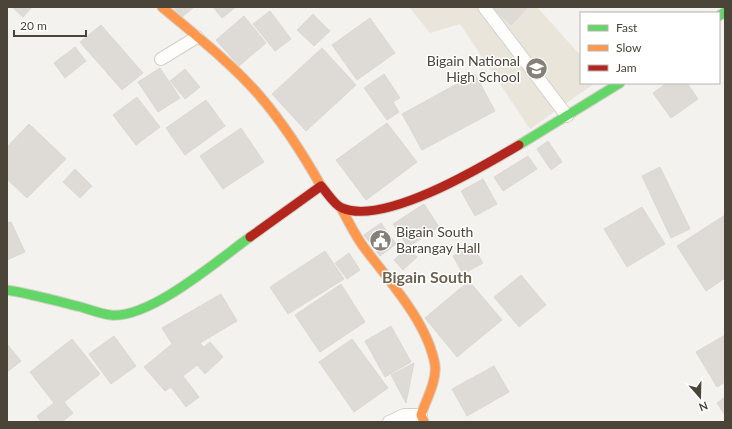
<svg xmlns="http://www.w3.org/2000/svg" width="732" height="429" viewBox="0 0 732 429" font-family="Lato,sans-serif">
<rect width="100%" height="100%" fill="#f4f2ee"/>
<polygon fill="#eae5da" points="409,7 537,7 581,56 581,83 595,83 530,129 460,24 430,33"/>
<g fill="#dedbd6" stroke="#dcd9d4">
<polygon points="12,7 32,7 23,17"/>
<polygon points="173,7 194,7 182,17"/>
<polygon points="213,7 236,7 222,18"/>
<polygon points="491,7 528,7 511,25"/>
<polygon points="270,11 291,39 275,51 253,24"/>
<polygon points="313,14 330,31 314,46 297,30"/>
<polygon points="244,16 266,43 239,66 216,40"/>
<polygon points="370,18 395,53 357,80 332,45"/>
<polygon points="101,25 143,73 122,90 80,42"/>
<polygon points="75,47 86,61 65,78 54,63"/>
<polygon points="322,48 356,85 306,131 272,94"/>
<polygon points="160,68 180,98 158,112 138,82"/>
<polygon points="185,69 200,87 185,99 170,81"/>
<polygon points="384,74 400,98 393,102 399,112 387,120 364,88"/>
<polygon points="475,74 495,111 422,150 402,114"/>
<polygon points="667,83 687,83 698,99 671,118 653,93"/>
<polygon points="137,97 160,127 136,145 113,115"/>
<polygon points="206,100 225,126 185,155 166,128"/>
<polygon points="387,123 417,162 366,200 336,160"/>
<polygon points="29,124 66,159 27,198 7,179 7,147"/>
<polygon points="241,128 264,162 223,189 200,156"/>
<polygon points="548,141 562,162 551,170 537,149"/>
<polygon points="528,156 537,169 503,191 494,177"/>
<polygon points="660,167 690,229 671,238 642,176"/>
<polygon points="75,169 92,186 80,198 63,182"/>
<polygon points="483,179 497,204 475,216 461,191"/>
<polygon points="424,204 439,227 408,247 393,224"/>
<polygon points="642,207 665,244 627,267 604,229"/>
<polygon points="725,215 725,278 706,291 677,246"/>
<polygon points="11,222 25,252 7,260 7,223"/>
<polygon points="381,223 396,244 380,256 364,235"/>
<polygon points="472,245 483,263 463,274 453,256"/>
<polygon points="408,247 417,257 403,270 394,260"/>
<polygon points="325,251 344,279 288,314 270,287"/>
<polygon points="349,253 360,270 347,279 335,263"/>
<polygon points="521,275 546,305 519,327 494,297"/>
<polygon points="469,281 502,320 457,357 425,318"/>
<polygon points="341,284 365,322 320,352 295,315"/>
<polygon points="221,294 237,321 200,343 204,347 210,342 223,357 205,374 197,365 183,376 199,397 186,407 171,387 165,391 144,367 172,344 162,328"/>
<polygon points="391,326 411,362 385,377 365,341"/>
<polygon points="725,335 725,382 717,387 696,352"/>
<polygon points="114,336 136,366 111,384 89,354"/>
<polygon points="72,339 100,374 64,402 73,413 62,422 41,422 37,416 54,403 30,372"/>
<polygon points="352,339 388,388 354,412 319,362"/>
<polygon points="7,344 21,361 7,372"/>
<polygon points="414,363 406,403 391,375"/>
<polygon points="494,366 509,392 467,416 452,389"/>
<polygon points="725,397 725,415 717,403"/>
</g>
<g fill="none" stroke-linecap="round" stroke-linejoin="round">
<defs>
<g id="lane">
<polyline points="484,7 567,116"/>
<polyline points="161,59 197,37"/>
<polyline points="389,422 404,415 421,415"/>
</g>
<g id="fast">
<polyline points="719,16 725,12"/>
<polyline points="519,145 620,83"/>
<path d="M 7,290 C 32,294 57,301 81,307 C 91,310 101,314 111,315 C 150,319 218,260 250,237"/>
</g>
<g id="slow">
<path d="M 162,7 C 195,35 230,62 259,95 C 283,123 303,154 321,186"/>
<path d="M 341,208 C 349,222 356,238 366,250 C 391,283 428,324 435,365 C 437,381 426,400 421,415 L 424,422"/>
</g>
<path id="jam" d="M 250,237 L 321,186 C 327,192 334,205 342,208 C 384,226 482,167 519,145"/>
</defs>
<use href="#lane" stroke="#d2d0cb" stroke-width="14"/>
<use href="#fast" stroke="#d3cfc5" stroke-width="11"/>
<use href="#slow" stroke="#d3cfc5" stroke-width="11"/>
<use href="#jam" stroke="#d3cfc5" stroke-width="11"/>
<use href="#lane" stroke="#fdfdfc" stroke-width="12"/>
<use href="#fast" stroke="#63d668" stroke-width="9"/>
<use href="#slow" stroke="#ff974d" stroke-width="9"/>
<use href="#jam" stroke="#b3261e" stroke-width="9"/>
</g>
<defs>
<symbol id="school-disc" viewBox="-11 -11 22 22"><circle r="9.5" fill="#868178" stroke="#fff"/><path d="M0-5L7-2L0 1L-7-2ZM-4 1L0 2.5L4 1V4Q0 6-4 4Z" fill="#fff"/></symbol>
<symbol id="civic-disc" viewBox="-11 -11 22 22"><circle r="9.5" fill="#868178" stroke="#fff"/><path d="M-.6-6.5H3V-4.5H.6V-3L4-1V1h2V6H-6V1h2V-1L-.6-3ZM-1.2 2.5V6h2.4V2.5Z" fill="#fff"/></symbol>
</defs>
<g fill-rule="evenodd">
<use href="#school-disc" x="524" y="56" width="25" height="25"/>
<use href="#civic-disc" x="368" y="228" width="25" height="25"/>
</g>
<g text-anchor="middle" stroke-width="3" stroke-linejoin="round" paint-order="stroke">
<g font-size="14" fill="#4b4439" stroke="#fff" text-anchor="end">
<text x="520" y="66">Bigain National<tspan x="520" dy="16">High School</tspan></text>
<text x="396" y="237" text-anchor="start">Bigain South<tspan x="396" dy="16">Barangay Hall</tspan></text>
</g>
<g font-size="16" font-weight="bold" fill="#6e6250" stroke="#fff">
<text x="427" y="283">Bigain South</text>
</g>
</g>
<rect width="732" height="429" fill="none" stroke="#4b4439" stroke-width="16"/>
<rect x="580" y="12" width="140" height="72" fill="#ffffff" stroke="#b7b4b0"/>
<rect x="588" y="25" width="20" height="6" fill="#63d668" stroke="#b7b4b0"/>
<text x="616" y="32" font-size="12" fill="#4b4439">Fast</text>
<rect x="588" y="45" width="20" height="6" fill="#ff974d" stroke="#b7b4b0"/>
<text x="616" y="52" font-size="12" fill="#4b4439">Slow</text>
<rect x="588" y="65" width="20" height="6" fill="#b3261e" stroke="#b7b4b0"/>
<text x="616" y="72" font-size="12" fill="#4b4439">Jam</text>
<g transform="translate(700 397) rotate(160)" stroke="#ffffff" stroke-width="3" paint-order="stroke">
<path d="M0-3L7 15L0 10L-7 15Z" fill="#4b4439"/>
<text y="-6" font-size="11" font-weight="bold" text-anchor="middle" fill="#4b4439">N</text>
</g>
<path d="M14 30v6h72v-6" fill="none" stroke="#4b4439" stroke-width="2"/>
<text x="20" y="30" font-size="12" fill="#4b4439" stroke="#ffffff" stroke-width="3" paint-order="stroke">20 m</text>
</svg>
